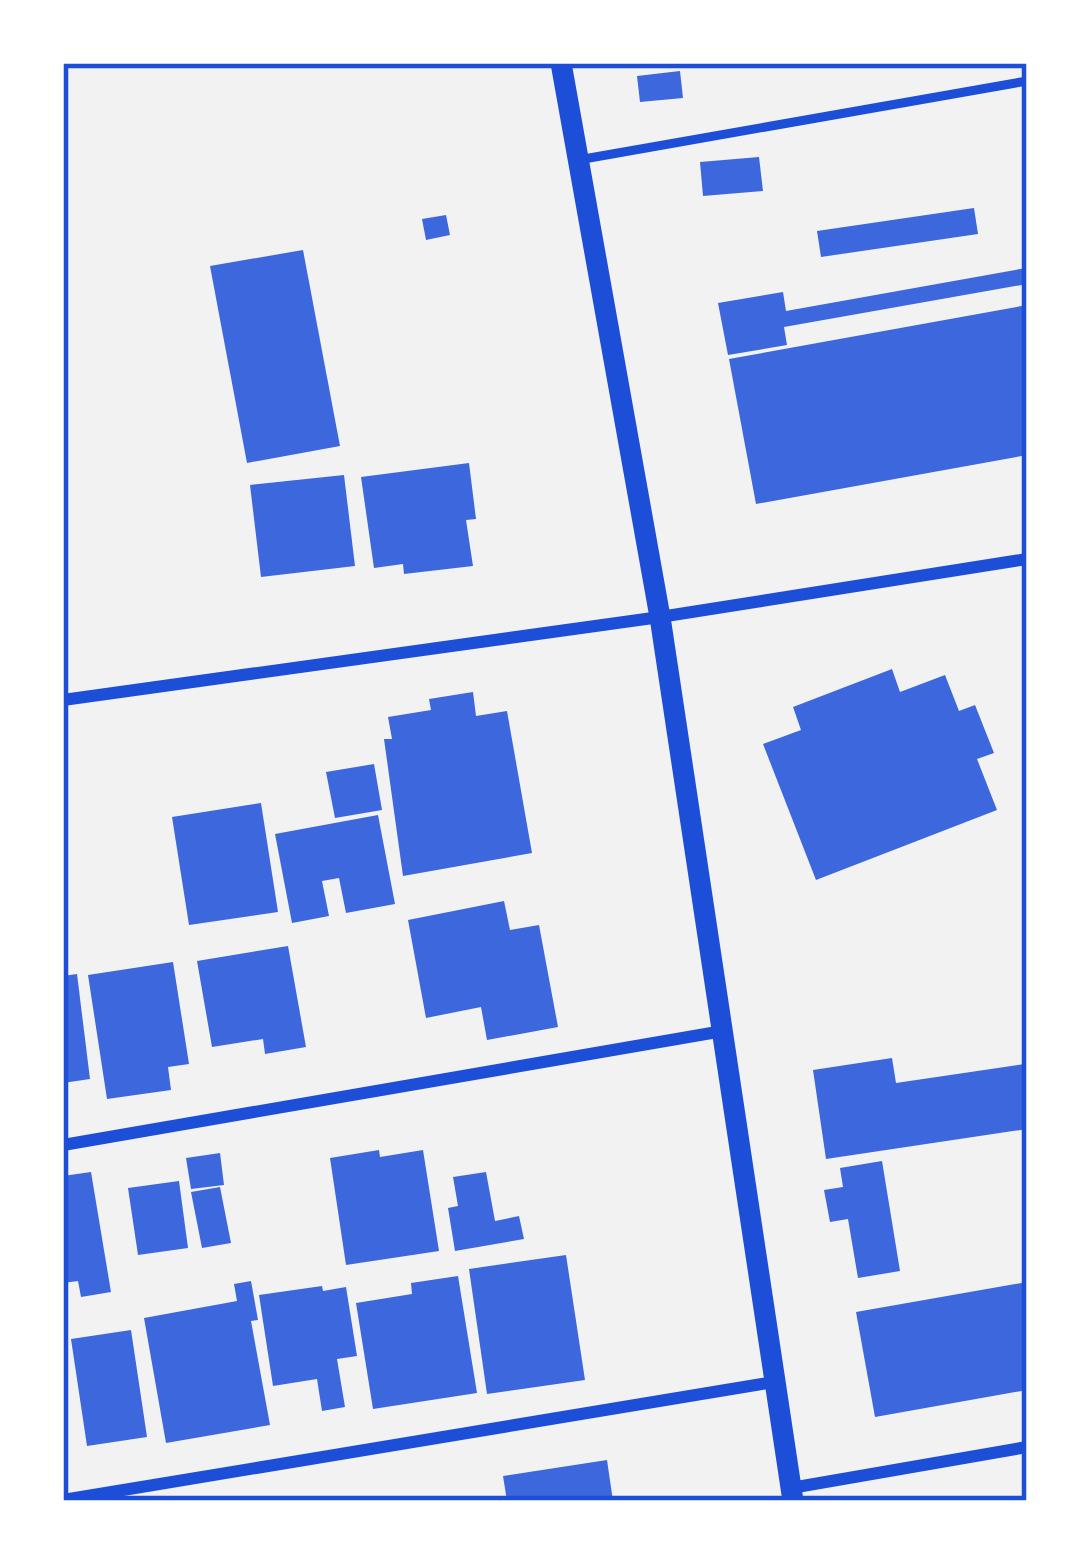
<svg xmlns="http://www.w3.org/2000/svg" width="1090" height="1564" viewBox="0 0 1090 1564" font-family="Cabin,sans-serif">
<rect width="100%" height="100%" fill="#f2f2f2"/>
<g fill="#3d67dc">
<polygon points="680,71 683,98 640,102 637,76"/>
<polygon points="759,157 763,191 703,196 700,162"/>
<polygon points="974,208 978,234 821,257 817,231"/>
<polygon points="446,215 450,235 426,240 422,219"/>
<polygon points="303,250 340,446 247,463 210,266"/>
<polygon points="1026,268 1027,284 784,327 787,345 728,355 718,303 783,292 786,311"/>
<polygon points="1027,305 1027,455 756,504 729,359"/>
<polygon points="469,463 476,519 466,520 473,566 404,574 403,564 374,568 361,477"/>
<polygon points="344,475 355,566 261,577 250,485"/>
<polygon points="892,669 900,692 945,675 959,711 975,705 994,753 977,759 997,810 816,880 763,744 801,730 793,707"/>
<polygon points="473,692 476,716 507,711 532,853 403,876 384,739 392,739 388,717 431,710 429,699"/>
<polygon points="374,764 382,810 335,818 326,772"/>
<polygon points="261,803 278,912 189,925 172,817"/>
<polygon points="378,815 395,904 346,913 339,878 322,881 329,916 292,923 275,834"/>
<polygon points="504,901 510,930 539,925 558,1027 487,1040 481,1007 426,1018 408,920"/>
<polygon points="288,946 306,1047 265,1054 263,1039 212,1047 197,961"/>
<polygon points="173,962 189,1064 168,1067 171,1090 107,1099 88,975"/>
<polygon points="77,974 90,1079 63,1083 63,976"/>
<polygon points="892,1058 896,1083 1025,1064 1027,1129 826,1159 813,1070"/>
<polygon points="379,1150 380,1157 423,1150 439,1251 346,1265 330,1158"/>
<polygon points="220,1153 224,1185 191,1189 186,1158"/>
<polygon points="882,1161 900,1271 858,1278 848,1219 830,1222 824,1190 843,1187 840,1168"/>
<polygon points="91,1172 111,1292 81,1297 78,1281 63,1283 63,1176"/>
<polygon points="486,1172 495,1221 519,1216 524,1239 455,1251 448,1208 458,1206 453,1177"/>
<polygon points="179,1181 188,1248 138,1255 128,1188"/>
<polygon points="220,1187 231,1243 202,1248 191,1192"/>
<polygon points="566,1255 585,1380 487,1394 469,1269"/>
<polygon points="458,1276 477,1393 373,1409 356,1303 412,1294 411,1283"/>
<polygon points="251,1281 258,1320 251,1321 270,1425 166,1443 144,1318 237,1301 234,1284"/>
<polygon points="1027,1282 1027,1390 875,1417 856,1312"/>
<polygon points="322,1286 323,1291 346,1287 357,1356 337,1359 345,1407 322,1411 317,1379 273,1386 259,1295"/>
<polygon points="131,1330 147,1437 87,1446 71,1339"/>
<polygon points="607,1460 613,1501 507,1501 503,1476"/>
</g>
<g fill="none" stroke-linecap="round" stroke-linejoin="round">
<polyline stroke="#1d4ed8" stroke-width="9" points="578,160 1027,81"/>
<g stroke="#1d4ed8" stroke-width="12">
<polyline points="63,700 660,617 1027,559"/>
<polyline points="63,1145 723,1031"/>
<polyline points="791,1488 1027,1447"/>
<polyline points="63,1500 774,1382"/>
</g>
<polyline stroke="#1d4ed8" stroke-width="21" points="561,63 660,617 793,1501"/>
</g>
<rect width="1090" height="1564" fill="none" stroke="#ffffff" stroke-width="132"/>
<rect x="66" y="66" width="958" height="1432" fill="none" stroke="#1d4ed8" stroke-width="4.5"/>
</svg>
